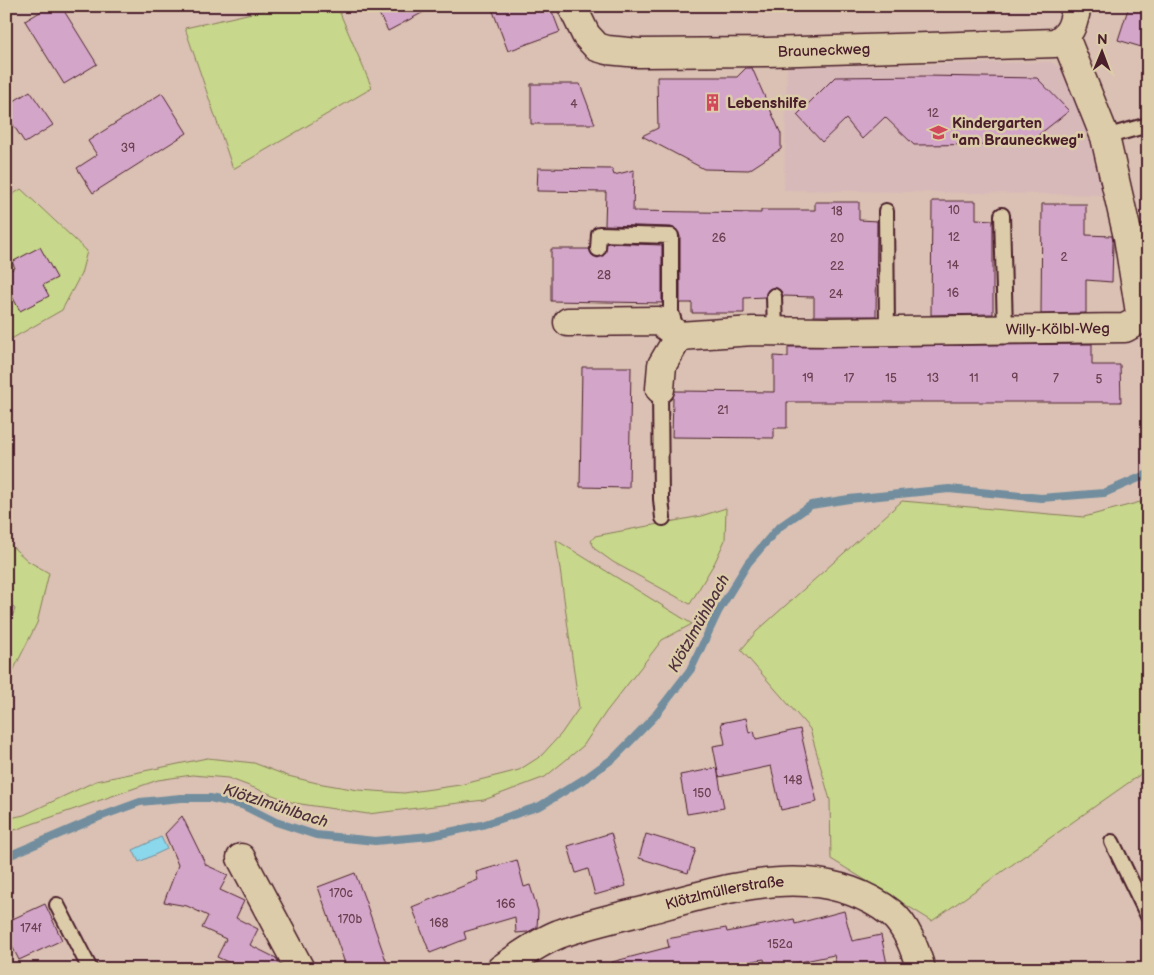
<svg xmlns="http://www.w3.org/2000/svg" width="1154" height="975" viewBox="0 0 1154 975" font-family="'Balsamiq Sans',sans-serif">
<rect width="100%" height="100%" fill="#dac1b3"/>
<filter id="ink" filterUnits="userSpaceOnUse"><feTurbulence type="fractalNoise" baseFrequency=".02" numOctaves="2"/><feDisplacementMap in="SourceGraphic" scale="10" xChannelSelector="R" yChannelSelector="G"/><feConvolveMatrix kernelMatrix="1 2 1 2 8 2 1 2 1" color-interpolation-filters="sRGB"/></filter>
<g filter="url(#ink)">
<polygon fill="#d8b9ba" points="1050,62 1071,73 1110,195 784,190 787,67"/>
<g fill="#c7d78b" stroke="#887b5b">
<polygon points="283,6 337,6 372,88 233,169 185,28"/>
<polygon points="21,189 87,251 81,274 62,310 6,342 6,199"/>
<polygon points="1148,500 1148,769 932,921 831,859 830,800 810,729 741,650 756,632 902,501 1084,517"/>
<polygon points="726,508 725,540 715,562 690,604 613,562 595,549 591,541 595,536 701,516"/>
<polygon points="556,540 692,624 662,640 606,712 583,746 545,777 484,800 368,814 294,803 228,778 192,775 158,780 6,833 6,819 24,815 96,781 207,758 254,763 288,776 317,783 358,790 404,793 460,785 519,770 541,756 561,734 579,708"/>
<polygon points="6,541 28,561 49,573 37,623 6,685 6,633 15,609 6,600"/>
</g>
<polygon fill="#8bd7eb" stroke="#718d9e" points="161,837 167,849 139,862 133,850"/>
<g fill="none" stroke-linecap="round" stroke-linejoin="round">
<polyline stroke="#718d9e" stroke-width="8" points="6,857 99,817 140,802 181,798 210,798 242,805 276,822 316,835 375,841 430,836 482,825 540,806 586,778 615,757 654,717 691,669 718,612 748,563 778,528 811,505 849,499 949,489 1041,498 1104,493 1148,474"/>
</g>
<g fill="#d3a6c9" stroke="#4a1f2b">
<polygon points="50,6 61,6 97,64 64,84 25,21"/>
<polygon points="375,6 435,6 388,31"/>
<polygon points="491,6 550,6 560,32 508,51"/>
<polygon points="1129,6 1148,6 1148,49 1118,40"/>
<polygon points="746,68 752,68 781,134 781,149 749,170 704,169 642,136 658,128 657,77 737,77"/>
<polygon points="927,76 1037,78 1069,111 1027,144 914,145 885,117 862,139 846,119 822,142 797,115 835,77"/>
<polygon points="531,84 580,84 595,124 531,124"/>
<polygon points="30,91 53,125 25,143 6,114 6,106"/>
<polygon points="162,93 187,133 93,193 77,168 97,155 88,141"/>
<polygon points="538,168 612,169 614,175 634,170 633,211 761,213 761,210 815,210 815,202 859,202 859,220 877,221 876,316 814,316 814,297 783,296 781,291 774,287 769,289 765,297 744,298 744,313 692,313 692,303 680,303 680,236 676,229 671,227 605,225 606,192 537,191"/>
<polygon points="932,201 976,201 976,219 993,220 993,314 931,315"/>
<polygon points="1042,204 1086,204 1086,235 1112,236 1113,242 1112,282 1086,280 1086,313 1041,314"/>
<polygon points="607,243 662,245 662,303 551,301 551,249 589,249 593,256 598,258 605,253"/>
<polygon points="40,247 57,278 43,285 49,296 20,311 6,285 6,272 15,268 12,262"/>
<polygon points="1092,344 1092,365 1120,365 1121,402 787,402 787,428 774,428 774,438 672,437 673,398 675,391 774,392 774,356 788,357 788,347"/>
<polygon points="582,367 631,367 629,488 580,487"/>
<polygon points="746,718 749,733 754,731 756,739 800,729 817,802 781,810 771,766 719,777 713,746 725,744 721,723"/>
<polygon points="717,768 724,808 687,814 680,775"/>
<polygon points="182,816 206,865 228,875 220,890 244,901 236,918 258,929 250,945 276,958 282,969 243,969 217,957 226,939 202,928 208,916 187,906 164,902 178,865 165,834"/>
<polygon points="611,833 626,886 595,895 588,869 576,873 568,846"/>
<polygon points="646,834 696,849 688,873 639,858"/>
<polygon points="517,860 524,887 530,885 538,911 537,927 528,932 516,933 515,917 464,932 466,939 430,953 412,907 478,880 476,872"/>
<polygon points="355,873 365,900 389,969 347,969 318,887"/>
<polygon points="45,904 62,940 19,960 6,934 6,922"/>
<polygon points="844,911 852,941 881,935 888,969 837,969 834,955 766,969 764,959 709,969 613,969 612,962 669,947 667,939 726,928 727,932 794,919 795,924"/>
</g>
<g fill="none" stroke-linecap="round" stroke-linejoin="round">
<defs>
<g id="service">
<polyline points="1105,137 1148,125"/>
<polyline points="886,211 887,331"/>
<polyline points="1002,215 1005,329"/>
<polyline points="1128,237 1148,232"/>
<polyline points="598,249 599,234 671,236 671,312 677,331"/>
<polyline points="774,296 775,332"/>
<polyline points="660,389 661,499 663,518"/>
<polyline points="1112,842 1148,916"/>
<polyline points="57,905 90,969"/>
</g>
<g id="minor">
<path id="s1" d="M 572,6 L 586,35 L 597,47 L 607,50 L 639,53 L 767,52 L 1055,43 C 1072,34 1073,24 1077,6"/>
<polyline points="568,322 659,321 679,336 662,365 660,389"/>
<path id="s2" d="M 679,336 L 753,331 L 828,332 L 1125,328 L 1141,319 L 1128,237 L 1105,137 L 1065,37"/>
<polyline points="241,858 300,969"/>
<path id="s3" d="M 501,969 C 519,956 539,942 559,934 C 587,924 618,917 647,910 C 695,897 756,878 807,882 C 836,884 867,894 891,913 C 907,926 915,950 921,969"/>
</g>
</defs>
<use href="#service" stroke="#4a1f2b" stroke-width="18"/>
<use href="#minor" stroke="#4a1f2b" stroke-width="31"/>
<use href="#service" stroke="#ddcca9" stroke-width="14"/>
<use href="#minor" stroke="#ddcca9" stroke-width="28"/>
</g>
</g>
<defs>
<symbol id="building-bare" viewBox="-9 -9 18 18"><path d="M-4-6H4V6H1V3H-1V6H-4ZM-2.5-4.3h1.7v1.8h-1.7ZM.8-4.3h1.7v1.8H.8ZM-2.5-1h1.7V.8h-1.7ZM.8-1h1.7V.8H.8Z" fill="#d1495b" stroke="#ddcca9" stroke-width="2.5" paint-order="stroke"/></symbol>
<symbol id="school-bare" viewBox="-9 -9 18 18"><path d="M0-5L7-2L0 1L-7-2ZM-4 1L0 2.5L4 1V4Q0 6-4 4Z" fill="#d1495b" stroke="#ddcca9" stroke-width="2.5" paint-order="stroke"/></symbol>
</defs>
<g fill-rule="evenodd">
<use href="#building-bare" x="700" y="90" width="25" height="25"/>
<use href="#school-bare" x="926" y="120" width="25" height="25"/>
</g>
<g text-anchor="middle" stroke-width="5" stroke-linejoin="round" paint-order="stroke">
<g font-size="12" fill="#6c4152">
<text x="574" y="108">4</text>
<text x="933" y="117">12</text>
<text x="128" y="152">39</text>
<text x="954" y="214">10</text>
<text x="837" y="215">18</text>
<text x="954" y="241">12</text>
<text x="719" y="242">26</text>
<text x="837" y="242">20</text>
<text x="1064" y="261">2</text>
<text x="953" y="269">14</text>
<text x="837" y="270">22</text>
<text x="604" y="279">28</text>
<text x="953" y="297">16</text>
<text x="836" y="298">24</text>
<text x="808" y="382">19</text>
<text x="849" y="382">17</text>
<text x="891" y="382">15</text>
<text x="933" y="382">13</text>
<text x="974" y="382">11</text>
<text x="1015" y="382">9</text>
<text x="1056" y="382">7</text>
<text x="1099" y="383">5</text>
<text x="723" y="414">21</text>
<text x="793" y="784">148</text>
<text x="702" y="797">150</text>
<text x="341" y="897">170c</text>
<text x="506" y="908">166</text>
<text x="350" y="923">170b</text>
<text x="439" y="927">168</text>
<text x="31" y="932">174f</text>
<text x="780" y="948">152a</text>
</g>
<g font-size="15" fill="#4a1f2b" stroke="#ddcca9">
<text dy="5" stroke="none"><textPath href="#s1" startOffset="276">Brauneckweg</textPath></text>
<text dy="5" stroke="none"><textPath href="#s2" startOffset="379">Willy-Kölbl-Weg</textPath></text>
<text dy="5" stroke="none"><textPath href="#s3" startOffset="239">Klötzlmüllerstraße</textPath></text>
</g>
<g font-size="15" font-weight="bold" fill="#4a1f2b" stroke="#ddcca9" text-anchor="start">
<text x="727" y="108">Lebenshilfe</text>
<text x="952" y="128">Kindergarten<tspan x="952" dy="17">"am Brauneckweg"</tspan></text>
</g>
<g font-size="16" font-style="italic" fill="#50313e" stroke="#ddcca9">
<text transform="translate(698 623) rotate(-61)" y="6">Klötzlmühlbach</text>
<text transform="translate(276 805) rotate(18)" y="6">Klötzlmühlbach</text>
</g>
</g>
<rect width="1154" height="975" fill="none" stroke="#ddcca9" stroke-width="25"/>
<rect x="12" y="12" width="1129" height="950" fill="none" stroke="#4a1f2b" stroke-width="2" filter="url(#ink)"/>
<g transform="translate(1102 52) rotate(1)" stroke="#ddcca9" stroke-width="4" paint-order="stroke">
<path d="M0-4L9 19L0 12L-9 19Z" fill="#4a1f2b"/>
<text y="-8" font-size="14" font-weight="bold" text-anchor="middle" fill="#4a1f2b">N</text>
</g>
</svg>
